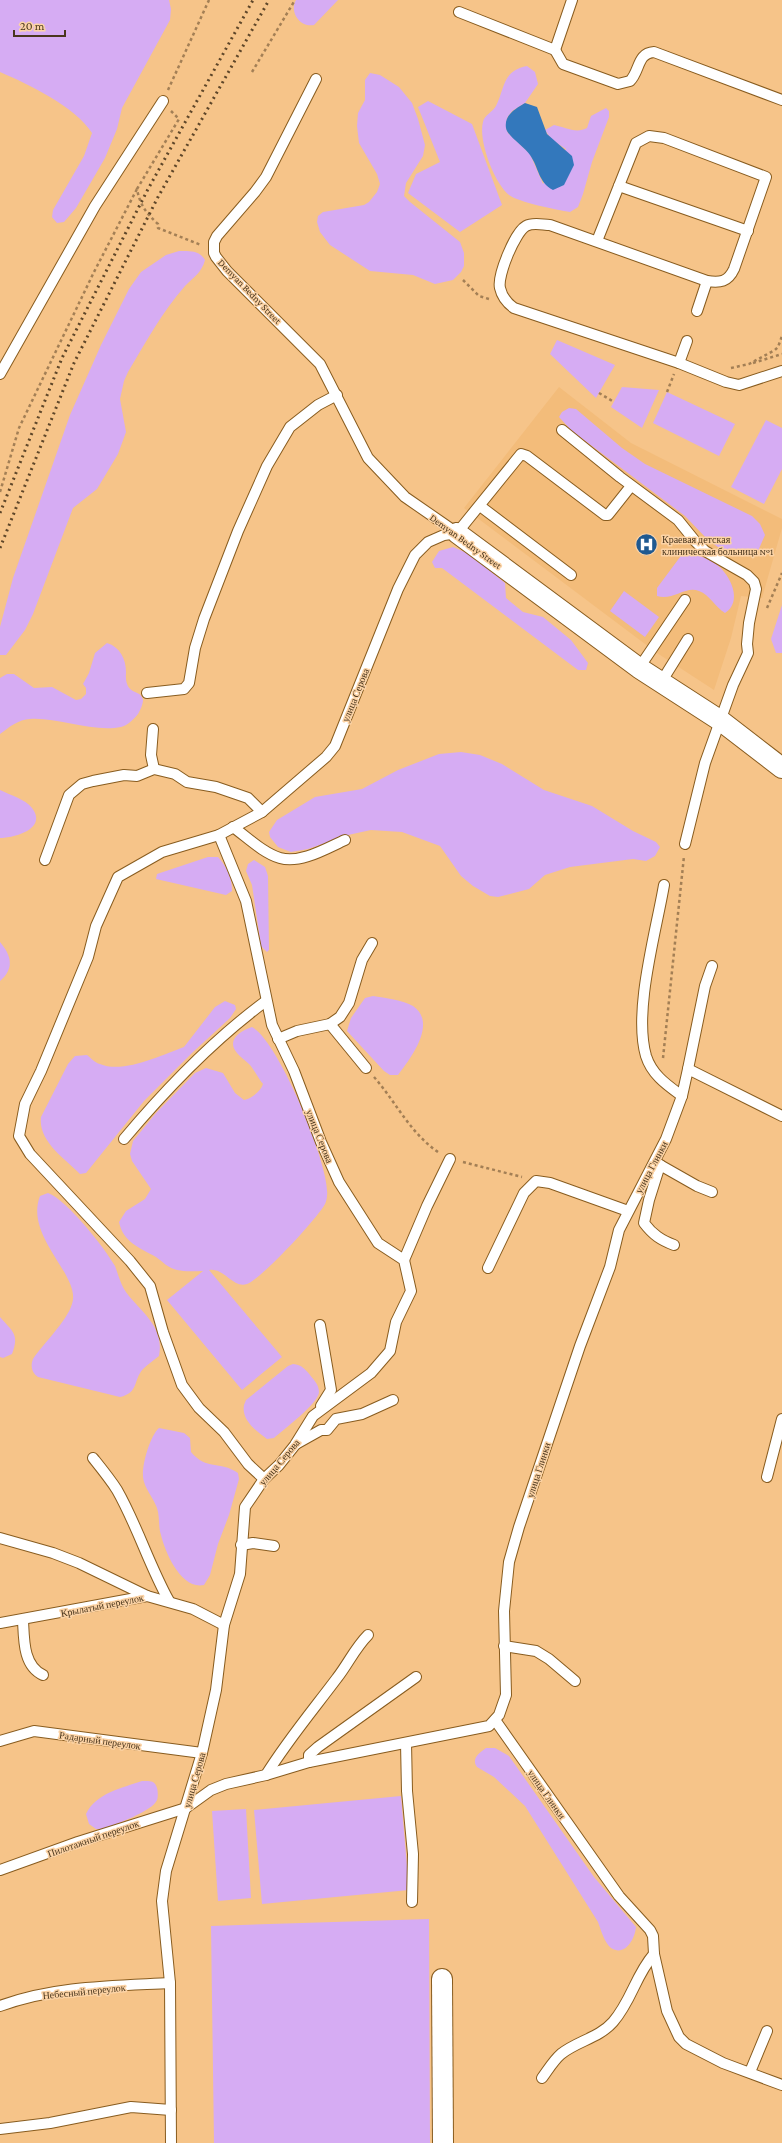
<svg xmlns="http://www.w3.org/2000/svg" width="782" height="2143" viewBox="0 0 782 2143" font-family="'Crimson Pro',serif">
<rect width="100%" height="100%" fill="#f6c489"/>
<polygon fill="#f3bc7a" points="559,387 631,443 782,519 782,528 762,598 741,596 731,638 714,690 657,653 464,508"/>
<g fill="#d6acf3">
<path d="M 0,0 L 169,0 L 171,9 L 170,20 L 122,108 L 117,129 L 105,158 L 76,208 L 64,222 L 57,223 L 52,217 L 53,210 L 84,156 L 92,133 C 76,107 28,84 0,72 Z"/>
<path d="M 296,0 L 338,0 L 314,25 C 300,28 289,12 296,0 Z"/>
<path d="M 527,66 L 535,72 L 538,84 L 525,103 L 512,111 L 507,118 L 506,128 L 508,133 L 530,154 L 543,184 L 566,149 L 552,140 L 545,130 L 554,125 C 565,127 576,134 587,128 L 591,116 L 606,108 L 609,111 L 609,117 L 592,162 L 583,194 L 578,207 L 570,212 C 557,210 518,202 509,195 C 494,183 478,140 483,122 C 484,115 493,112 496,106 C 505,88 502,71 527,66 Z"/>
<polygon points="370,73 380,75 399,87 412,103 418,119 425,145 423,156 406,183 404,196 410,202 460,242 464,253 464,266 461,272 453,280 435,284 413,275 370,271 330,245 320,232 317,222 318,216 323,212 364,205 369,202 377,192 380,184 377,174 359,143 357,126 358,113 365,100 365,80"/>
<polygon points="428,101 472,124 502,205 460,232 408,193 416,174 440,162 418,107"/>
<path d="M 179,251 C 190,251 199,250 205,260 C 202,272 194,277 185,286 C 162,312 146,342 128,372 L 124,381 L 120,399 L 126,432 L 118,454 L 97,489 L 73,508 L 33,614 L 25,630 L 6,655 L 0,655 L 0,627 L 13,578 L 70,415 L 101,345 L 129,289 L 141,272 L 166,255 Z"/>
<polygon points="557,340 615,365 596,398 550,354"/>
<polygon points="622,387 659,390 642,428 611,407"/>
<polygon points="667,392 735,424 719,456 653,423"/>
<polygon points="569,408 576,409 622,448 645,464 752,516 760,524 765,535 758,551 750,556 737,555 721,549 709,541 685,516 572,431 559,417 562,412"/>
<polygon points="766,420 782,428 782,469 764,504 731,487"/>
<polygon points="453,547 469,554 505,583 506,598 523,612 543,617 571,640 588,663 586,670 578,670 442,568 435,568 432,562 439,551"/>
<path d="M 687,551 C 697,555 707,558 716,564 C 731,575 743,602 725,613 C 715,607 710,595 699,591 C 686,585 673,601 657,596 L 657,588 L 683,553 Z"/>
<polygon points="624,591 659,617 645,637 610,611"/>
<polygon points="782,605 782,653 776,653 771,639"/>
<path d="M 107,643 C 120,647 126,659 126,672 C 124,697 141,688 143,700 C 143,704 140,711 138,714 C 134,719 127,726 121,727 C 94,733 57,717 30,719 C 19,719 8,728 0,734 L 0,678 L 7,674 L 14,674 L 34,688 L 52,687 L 76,700 L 81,699 L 86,694 L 86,688 L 83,684 L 89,673 L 95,653 Z"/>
<polygon points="461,752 480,755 502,764 544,790 592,806 633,831 656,842 660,847 655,856 646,861 633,859 570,867 545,875 529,889 498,897 490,896 473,886 461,876 440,846 402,832 371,830 348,835 308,849 291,852 278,847 270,837 269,832 277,820 315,797 362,789 398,770 439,754"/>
<path d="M 0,790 C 10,795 25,799 32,808 C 48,829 14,838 0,838 Z"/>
<path d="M 208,857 L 218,857 C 227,867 232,878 232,891 L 226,895 L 156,879 L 157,874 Z"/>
<polygon points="254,860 265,867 268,876 269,950 267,952 261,946 252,885 246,871 248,864"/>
<path d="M 0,942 C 11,955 15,968 0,981 Z"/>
<path d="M 373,996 C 385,998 403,1000 413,1006 C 438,1023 410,1059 398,1075 L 390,1075 L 384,1071 L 347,1031 L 351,1018 L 365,998 Z"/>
<path d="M 225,1001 L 235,1005 L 236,1009 L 230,1018 L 193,1052 L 144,1101 L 86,1173 L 80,1174 C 64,1158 38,1141 41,1117 L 68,1064 L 75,1056 L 87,1055 C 91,1058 95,1063 100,1064 C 123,1074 162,1055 184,1047 L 215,1007 Z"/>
<path d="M 252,1027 C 278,1040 331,1167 327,1196 C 327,1198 326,1202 325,1204 C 317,1219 261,1279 247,1284 C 233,1289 224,1267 209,1270 L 282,1357 L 242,1390 L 167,1300 L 203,1271 C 194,1271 186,1272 177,1270 C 168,1268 163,1262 156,1257 C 140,1248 123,1242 119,1222 L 126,1211 L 145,1199 L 151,1189 L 132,1161 L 130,1154 L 133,1141 L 156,1113 L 195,1073 L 206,1068 L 223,1073 L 235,1093 L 244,1100 C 251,1099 261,1091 263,1084 C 258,1078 254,1069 249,1064 C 245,1060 240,1057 237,1053 C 226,1040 240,1031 252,1027 Z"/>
<path d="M 48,1193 C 67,1200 104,1247 115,1266 C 118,1274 120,1282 124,1289 C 138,1311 165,1324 159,1356 C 154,1360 148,1364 143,1369 C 133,1380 139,1393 120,1397 L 38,1377 C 32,1373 30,1367 33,1359 C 43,1344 67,1321 72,1304 C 82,1276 24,1237 40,1196 Z"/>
<path d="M 0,1317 C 12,1331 20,1334 12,1354 L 3,1358 L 0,1357 Z"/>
<path d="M 293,1364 C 302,1365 305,1369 310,1375 C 314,1380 319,1385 319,1392 C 319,1403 283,1430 274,1438 L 267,1439 C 256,1431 241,1420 244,1405 L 246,1400 L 288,1366 Z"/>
<path d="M 159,1428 L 184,1433 L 190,1438 L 191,1452 C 207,1471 219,1460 238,1473 L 239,1479 L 229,1515 L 218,1544 L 210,1575 L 204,1585 C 181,1590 165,1552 161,1535 C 158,1526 160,1517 157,1508 C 153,1497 144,1488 143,1477 C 142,1464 150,1436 159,1428 Z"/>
<path d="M 486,1748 L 495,1748 L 509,1756 L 594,1877 L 636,1927 C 635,1939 625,1957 611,1948 C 604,1942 601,1930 598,1922 L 525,1806 L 494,1777 L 477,1767 C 471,1759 479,1753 486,1748 Z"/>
<path d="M 142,1781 C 149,1781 155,1780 157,1788 C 158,1791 158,1798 157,1800 C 153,1811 114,1825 103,1829 L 96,1829 L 89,1824 L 86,1814 C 96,1793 122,1788 142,1781 Z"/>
<polygon points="401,1796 409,1890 262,1904 254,1810"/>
<polygon points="246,1809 251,1898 218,1901 212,1811"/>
<polygon points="429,1919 430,2143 214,2143 211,1926"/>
</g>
<path fill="#3378bc" d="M 525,103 L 537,107 L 547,134 L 572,156 L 574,165 L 564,185 L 553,190 C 538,182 539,168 530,155 C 525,147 507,136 506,128 C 504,115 515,109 525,103 Z"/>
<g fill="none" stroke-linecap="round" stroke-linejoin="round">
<defs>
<g id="lane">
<polyline points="459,12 555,50 572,0"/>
<path d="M 555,50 L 563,64 L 618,84 L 630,81 C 640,71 637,53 654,52 L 782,100"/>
<polyline points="316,79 266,177 255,192 217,236 214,242 214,253 216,257 227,271 320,364 368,458 405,497 457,533"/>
<polyline points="619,186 748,231"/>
<path d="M 597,241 L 636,143 L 649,136 L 664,138 L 766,177 L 734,269 C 728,282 720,283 707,281 L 550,225 C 543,225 533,222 526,226 C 515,232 497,276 500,288 C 502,297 507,303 514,308 L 679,363 L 726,382 L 739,385 L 782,371"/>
<polyline points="697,311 707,281"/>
<polyline points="679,363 687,341"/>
<polyline points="0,374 95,206 163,101"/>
<polyline points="562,430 620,477 678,520 695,541 705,551 747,575 754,582 756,589 749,623 747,644 748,653 733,685 705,763 685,844"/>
<polyline points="480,506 571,575"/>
<polyline points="457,533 521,454 527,456 605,515 608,515 631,486"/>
<polyline points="639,668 685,600"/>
<polyline points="660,684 688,639"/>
<polyline points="147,693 184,689 189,683 195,648 204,619 238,531 267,466 290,427 318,405 337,395"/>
<polyline points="153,729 151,755 154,769"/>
<path d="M 233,827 C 247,837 263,853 280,858 C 301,864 327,848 345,840"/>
<polyline points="45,860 69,795 82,784 93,781 124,775 137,776 154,769 175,774 187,782 216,787 248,798 262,812"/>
<path d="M 664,885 C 656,932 633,1011 646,1056 C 652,1075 667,1085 682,1096"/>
<polyline points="330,1024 366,1068"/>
<polyline points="278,1039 297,1031 330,1024 340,1017 349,1003 362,960 372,943"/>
<polyline points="688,1069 705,986 712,966"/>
<path d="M 124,1139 C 166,1089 213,1040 266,1001"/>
<path d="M 655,1162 L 660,1165 L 649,1200 L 644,1223 C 653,1235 661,1240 674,1245"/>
<polyline points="660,1165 697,1186 712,1192"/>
<polyline points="404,1260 427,1206 450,1159"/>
<polyline points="488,1268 524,1193 536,1181 550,1183 628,1211"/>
<polyline points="320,1325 331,1390 321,1406"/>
<polyline points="296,1444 321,1430 327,1430 336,1419 362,1414 393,1400"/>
<path d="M 93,1458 C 101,1468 110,1479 117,1490 C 137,1525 149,1565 169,1601"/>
<polyline points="767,1477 782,1419"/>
<polyline points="264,1479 248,1464 224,1432 199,1408 182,1385 163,1332 150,1286 130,1261 30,1154 19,1136 25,1104 41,1071 88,957 96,926 118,877 162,852 219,835 262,812 326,757 335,746 398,589 415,555 428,542 444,535 457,533"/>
<polyline points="0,1538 53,1553 79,1563 147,1596"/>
<polyline points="241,1545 253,1543 274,1546"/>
<path d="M 23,1620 C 24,1639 23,1666 43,1675"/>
<polyline points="0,1623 147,1596 193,1609 224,1625"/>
<polyline points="504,1646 536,1651 549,1659 575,1681"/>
<polyline points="495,1720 619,1896 650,1930 653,1936 654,1954 667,2011 679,2037 686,2044 723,2063 782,2085"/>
<polyline points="0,1741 34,1731 202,1753"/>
<polyline points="406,1743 407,1791 413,1854 412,1902"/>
<polyline points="309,1762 309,1755 318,1747 416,1677"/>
<path d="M 266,1775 C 287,1741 313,1710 337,1678 C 348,1664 355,1648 368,1635"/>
<polyline points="0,1870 78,1842 186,1808 211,1790 226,1784 266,1775 309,1762 489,1726 499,1715 506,1695 504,1611 509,1562 519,1527 580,1346 610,1267 619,1230 666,1139 682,1096 688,1069 782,1116"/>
<path d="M 0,2006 C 53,1986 114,1986 170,1983"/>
<polyline points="750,2072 767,2031"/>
<path d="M 542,2078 C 548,2070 553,2061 561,2054 C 577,2041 599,2038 613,2022 C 632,2000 635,1976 654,1954"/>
<polyline points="0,2129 50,2123 131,2107 171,2110"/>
<polyline points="171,2143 170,1983 162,1901 166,1871 202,1753 216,1690 224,1625 240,1574 245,1507 264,1479 279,1465 295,1445 313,1416 371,1373 390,1351 396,1322 411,1291 404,1260 378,1243 339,1182 321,1142 294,1071 272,1025 246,901 219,835"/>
</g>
<g id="street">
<polyline points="457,533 639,668 721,721 782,768"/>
<polyline points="442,1979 443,2143"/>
</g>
</defs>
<use href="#lane" stroke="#885c1f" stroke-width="12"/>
<use href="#street" stroke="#885c1f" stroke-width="22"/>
<g stroke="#a37f55" stroke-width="2.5" stroke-dasharray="3 3" stroke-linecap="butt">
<polyline points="252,72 295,0"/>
<polyline points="168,90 209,0"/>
<path d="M 171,111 L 179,119 L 137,189 C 140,205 146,213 158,224 L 158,228 L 201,245"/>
<polyline points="463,280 479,296 489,299"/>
<polyline points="753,363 782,354"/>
<polyline points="731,368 749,364 775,350 778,347 782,336"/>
<polyline points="667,392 674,374"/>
<polyline points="599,393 614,402"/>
<polyline points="0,492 19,428 94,272 137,189"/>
<polyline points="767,608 782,573"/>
<polyline points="663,1058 684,856"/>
<path d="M 374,1077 C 396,1102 410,1133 438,1152"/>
<polyline points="463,1162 522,1177"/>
</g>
<use href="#lane" stroke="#fff" stroke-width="10"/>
<use href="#street" stroke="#fff" stroke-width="20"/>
<g stroke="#5e4629" stroke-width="3" stroke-dasharray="2 4" stroke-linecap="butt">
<polyline points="0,513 62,358 147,191 253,0"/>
<polyline points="0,548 74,363 158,197 269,0"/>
</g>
</g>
<defs>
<symbol id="hospital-disc" viewBox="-11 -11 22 22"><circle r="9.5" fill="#1f5990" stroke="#fcd3a5"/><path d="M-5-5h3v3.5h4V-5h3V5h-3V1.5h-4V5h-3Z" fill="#fff"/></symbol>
</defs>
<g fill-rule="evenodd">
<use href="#hospital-disc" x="634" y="532" width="25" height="25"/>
</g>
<g text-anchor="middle" stroke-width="3" stroke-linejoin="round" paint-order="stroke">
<g font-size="10" fill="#4a361d" stroke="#fcd3a5">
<text transform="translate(250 291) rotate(46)" y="4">Demyan Bedny Street</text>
<text transform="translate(466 541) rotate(36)" y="4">Demyan Bedny Street</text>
<text transform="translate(355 695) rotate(-68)" y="4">улица Серова</text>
<text transform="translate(320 1136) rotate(68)" y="4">улица Серова</text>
<text transform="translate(651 1167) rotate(-62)" y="4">улица Глинки</text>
<text transform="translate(279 1462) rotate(-50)" y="4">улица Серова</text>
<text transform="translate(538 1470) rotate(-72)" y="4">улица Глинки</text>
<text transform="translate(102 1605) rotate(-11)" y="4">Крылатый переулок</text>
<text transform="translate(100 1740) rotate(8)" y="4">Радарный переулок</text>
<text transform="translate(194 1780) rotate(-74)" y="4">улица Серова</text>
<text transform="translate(547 1794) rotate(55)" y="4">улица Глинки</text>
<text transform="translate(93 1838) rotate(-19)" y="4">Пилотажный переулок</text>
<text transform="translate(84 1991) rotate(-6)" y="4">Небесный переулок</text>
</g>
<g font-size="10" fill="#4a361d" stroke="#fcd3a5" text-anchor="start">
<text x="662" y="543">Краевая детская<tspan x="662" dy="12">клиническая больница №1</tspan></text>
</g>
</g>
<path d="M14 30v6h51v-6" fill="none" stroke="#4a361d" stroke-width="2"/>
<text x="20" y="30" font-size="12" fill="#4a361d" stroke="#fcd3a5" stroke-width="3" paint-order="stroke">20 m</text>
</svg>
